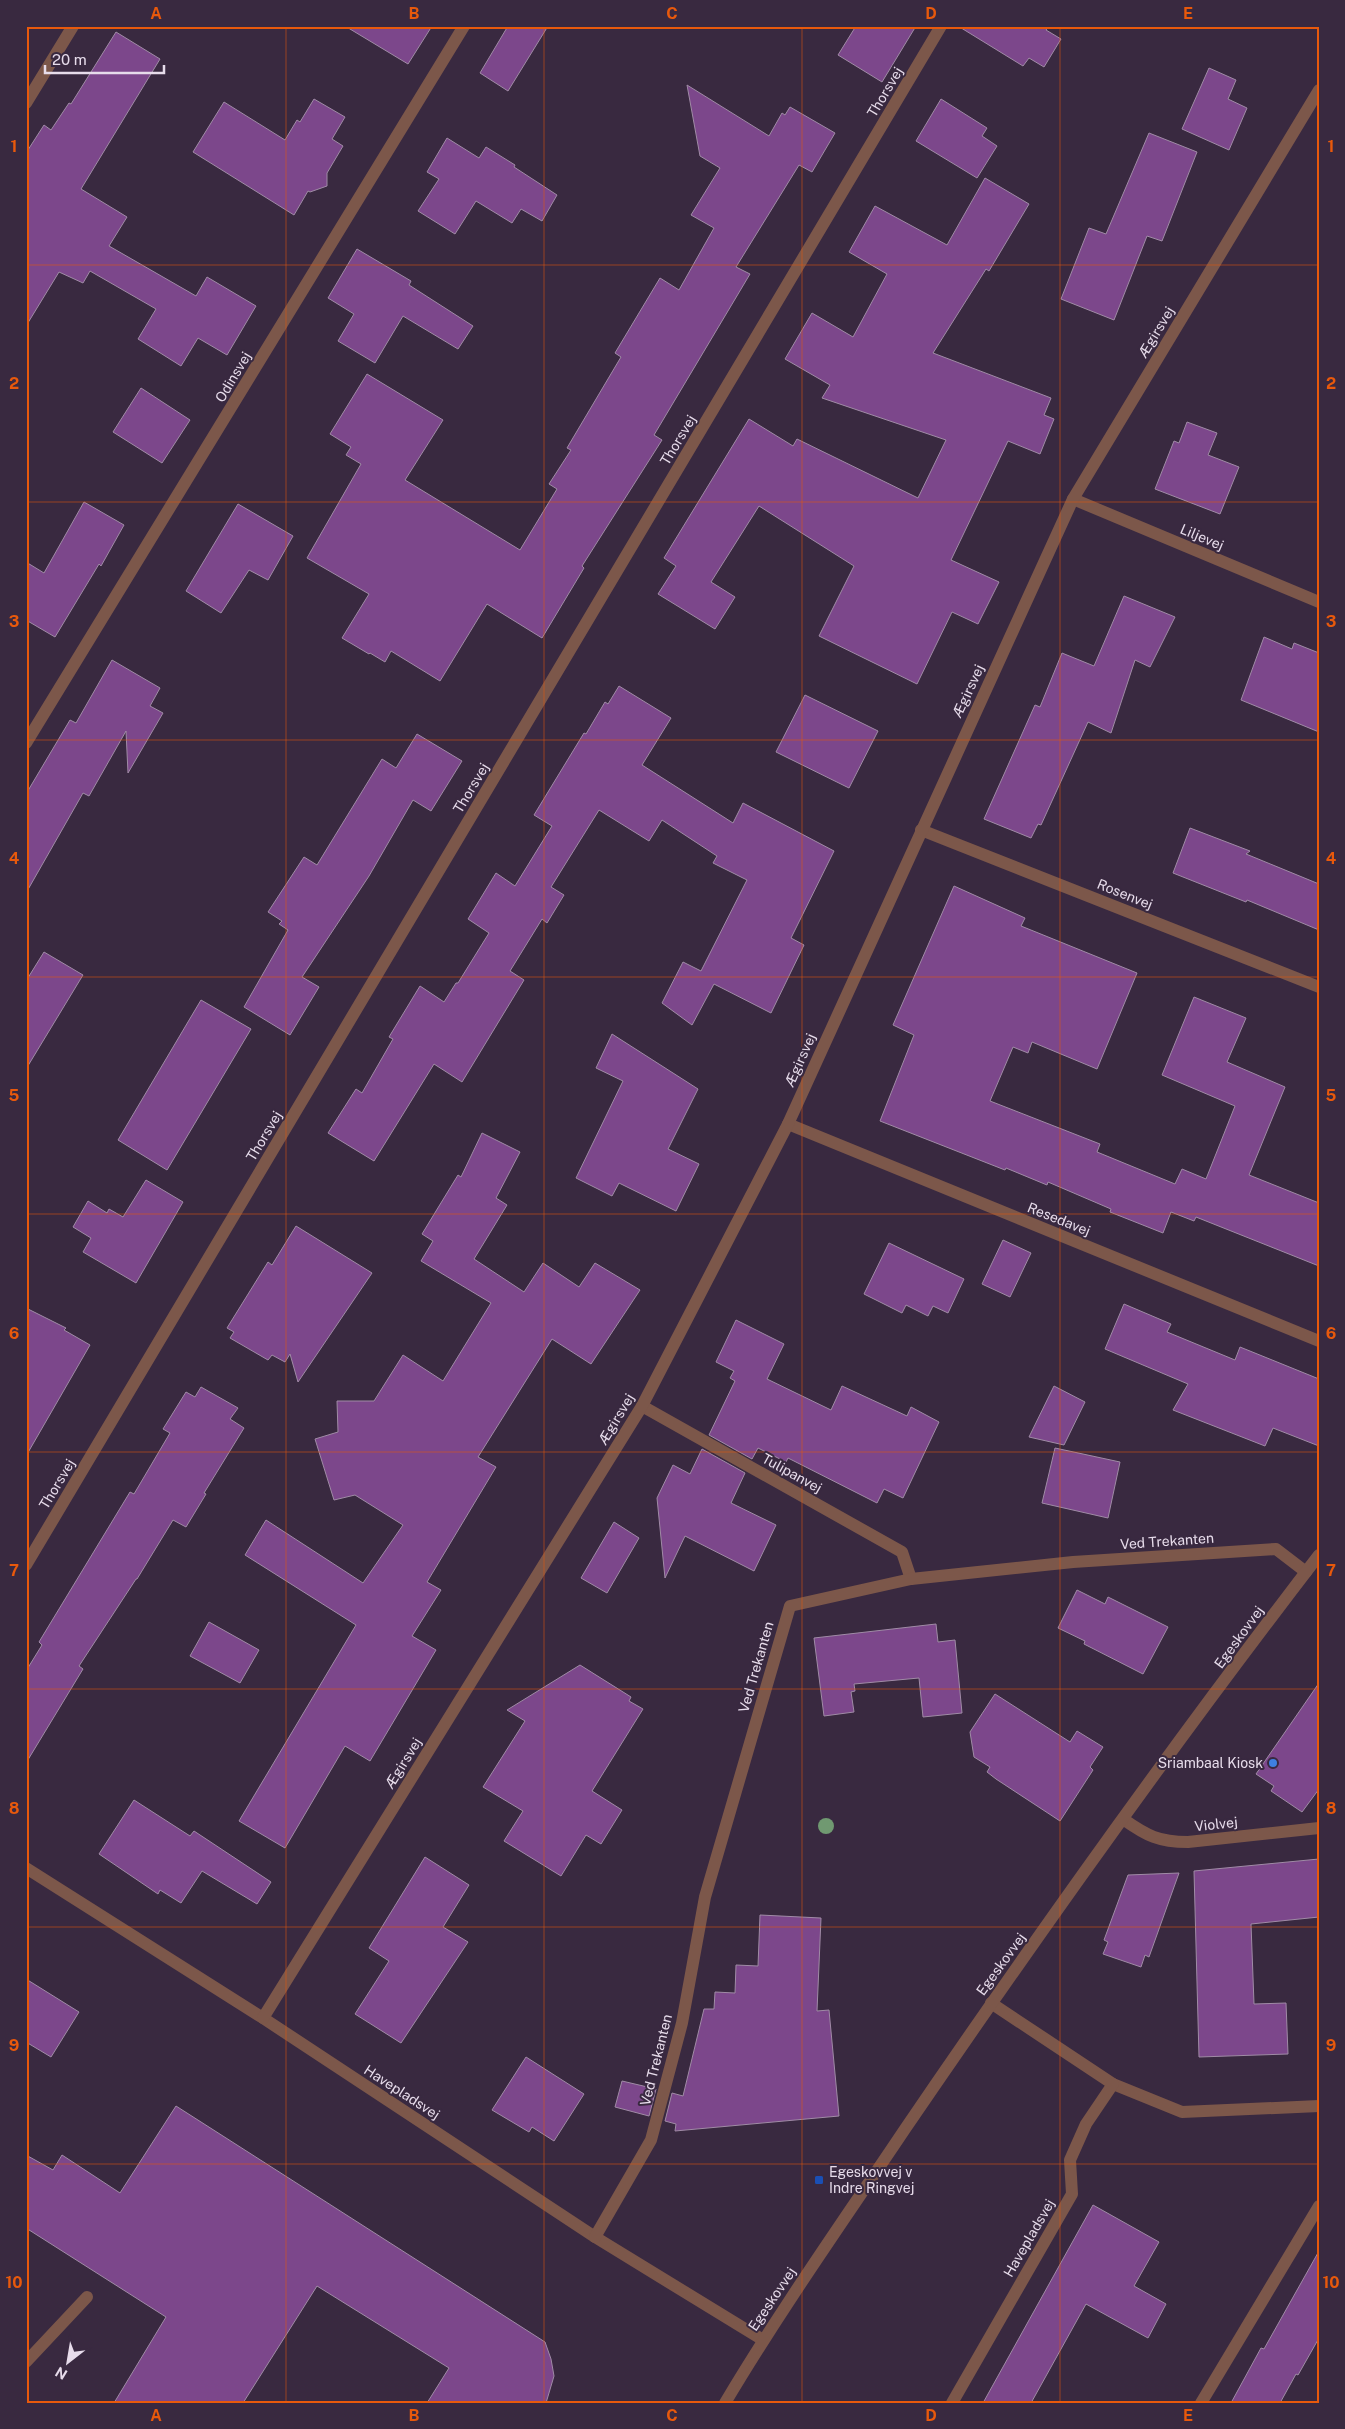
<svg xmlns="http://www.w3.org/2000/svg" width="1345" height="2429" viewBox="0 0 1345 2429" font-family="'Public Sans',sans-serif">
<rect width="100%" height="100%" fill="#392940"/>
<g fill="#7c478b" stroke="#a08ba6">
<polygon points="345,26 432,26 408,64"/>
<polygon points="508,26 548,26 508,91 480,73"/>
<polygon points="856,26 916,26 882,82 838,55"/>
<polygon points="958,26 1049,26 1046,30 1061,39 1044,67 1029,58 1023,66"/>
<polygon points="116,32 160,59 81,189 127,217 109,246 196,296 207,277 256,306 227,355 198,338 181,366 138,339 156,309 90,271 83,283 59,272 26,326 26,153 44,125 51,130 69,103 71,104"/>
<polygon points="1209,68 1236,80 1228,99 1247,108 1229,150 1182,129"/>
<polygon points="687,85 769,136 782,113 785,115 790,107 835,133 812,172 799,165 736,267 750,274 654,435 662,440 582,566 584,568 542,638 487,604 440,681 391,651 385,662 370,653 369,654 342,638 369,594 307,558 361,464 346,455 351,447 330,434 367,374 443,420 405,480 520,550 557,489 549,484 571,450 567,448 621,357 615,353 660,278 679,290 714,228 691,215 720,168 700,156"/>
<polygon points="314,99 345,117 332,139 343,146 327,173 327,186 310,192 308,191 294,215 193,152 224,102 285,140 297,120 300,122"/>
<polygon points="941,99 987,128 982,136 997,146 977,178 916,141"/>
<polygon points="1149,133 1197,152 1162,241 1147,236 1114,320 1061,299 1089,228 1106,234"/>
<polygon points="447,138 479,158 486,147 515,165 514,167 557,195 542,221 521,209 512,223 476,201 455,234 418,211 439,179 427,172"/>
<polygon points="985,178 1029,204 989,271 986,269 933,353 1051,398 1044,415 1054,419 1040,454 1008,441 951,560 999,582 978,624 952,612 917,684 819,636 854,566 759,506 711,582 735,597 715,629 658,594 676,566 664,558 749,419 793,446 797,439 918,498 946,440 822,398 830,385 785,359 812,313 853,337 887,274 849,252 875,206 947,245"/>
<polygon points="357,249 411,281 409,285 473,326 458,349 403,316 375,363 338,341 354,314 328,298"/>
<polygon points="141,388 190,420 162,463 113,432"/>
<polygon points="1187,422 1217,433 1208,455 1239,467 1220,514 1155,489 1174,441 1179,443"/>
<polygon points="84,502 124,525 101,566 99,564 55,637 26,620 26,562 44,573"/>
<polygon points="238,504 293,536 268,580 249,570 221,613 186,591"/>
<polygon points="1124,596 1175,617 1150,667 1135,660 1111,733 1088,722 1041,825 1038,824 1031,838 984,819 1035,705 1040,707 1062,653 1094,666"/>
<polygon points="1264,637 1292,649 1294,643 1319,653 1319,732 1241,700"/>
<polygon points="112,660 160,688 150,706 163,713 128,773 126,731 89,796 83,793 26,893 26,794 70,720 76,723"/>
<polygon points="619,686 671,718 642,765 733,823 743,803 834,851 791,938 804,945 771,1013 714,984 692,1025 662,1003 683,962 701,971 747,880 713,863 717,856 662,820 649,841 599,810 551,887 564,895 547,923 542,919 510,971 524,980 462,1082 434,1064 374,1161 328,1133 356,1089 362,1093 393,1039 389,1037 420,986 444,1002 456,983 458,983 489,933 468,919 496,873 515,886 552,826 534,815 584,733 586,734 605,702 608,704"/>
<polygon points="805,695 878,731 849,788 776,752"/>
<polygon points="417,734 462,761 431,811 413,800 369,876 302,977 319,987 290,1035 244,1007 288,930 279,924 282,921 268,912 304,857 317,865 382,759 396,768"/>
<polygon points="1190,828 1250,851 1246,854 1319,884 1319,930 1247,900 1246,902 1173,873"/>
<polygon points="954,886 1025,918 1021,926 1137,973 1097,1069 1032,1042 1028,1053 1013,1047 990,1101 1100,1144 1097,1152 1175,1184 1182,1169 1206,1179 1235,1106 1162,1075 1194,997 1246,1018 1227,1062 1285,1087 1249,1175 1319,1203 1319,1266 1196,1217 1194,1221 1171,1212 1163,1233 1110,1212 1111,1209 1048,1182 1047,1185 1006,1168 1005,1170 880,1121 914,1035 893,1025"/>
<polygon points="44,952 83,975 26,1069 26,981"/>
<polygon points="201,1000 251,1029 167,1170 118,1140"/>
<polygon points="612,1034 698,1089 668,1149 699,1164 676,1211 619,1183 612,1196 576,1178 623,1081 596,1068"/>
<polygon points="482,1133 520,1152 496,1198 507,1205 474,1259 524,1292 543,1263 579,1287 595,1263 640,1290 591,1364 552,1339 478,1457 496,1467 427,1582 441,1590 412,1636 436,1650 370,1761 345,1746 285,1848 239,1821 356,1625 245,1555 266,1520 363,1583 403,1525 355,1495 334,1500 315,1439 338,1432 337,1401 374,1401 403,1355 443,1381 491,1303 421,1261 433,1241 422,1234 458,1175 461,1177"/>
<polygon points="146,1180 183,1202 136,1283 83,1252 91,1238 73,1227 88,1201 107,1213 109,1209 123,1217"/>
<polygon points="296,1226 372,1273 298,1382 290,1354 285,1362 272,1355 268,1360 230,1338 234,1332 227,1328 268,1262 272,1265"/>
<polygon points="1003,1240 1031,1253 1010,1297 982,1284"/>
<polygon points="889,1243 964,1279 948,1313 933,1306 928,1316 906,1305 902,1313 864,1294"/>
<polygon points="1124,1304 1171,1324 1167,1332 1235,1360 1240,1347 1319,1379 1319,1446 1273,1428 1265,1446 1173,1410 1188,1384 1105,1349"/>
<polygon points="26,1308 66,1328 64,1330 90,1345 26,1456"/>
<polygon points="736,1320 784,1344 767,1379 831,1410 842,1386 907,1416 911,1407 939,1422 903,1498 884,1489 877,1503 788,1458 786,1462 758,1448 752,1459 709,1435 735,1381 730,1378 734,1371 716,1362"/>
<polygon points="1054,1386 1085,1402 1064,1445 1029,1437"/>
<polygon points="201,1387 238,1408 230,1419 244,1428 204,1493 206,1494 186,1527 173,1520 137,1579 136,1579 79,1666 83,1669 26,1763 26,1671 42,1645 39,1642 130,1492 134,1494 170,1433 163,1429 186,1392 195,1397"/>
<polygon points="1055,1448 1120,1462 1108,1518 1042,1503"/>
<polygon points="702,1449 745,1473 731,1503 776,1525 754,1571 685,1536 665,1578 657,1498 673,1465 690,1474"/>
<polygon points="614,1522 639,1538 607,1593 581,1578"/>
<polygon points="1077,1590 1105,1604 1108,1597 1168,1627 1143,1674 1084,1644 1085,1641 1058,1628"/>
<polygon points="209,1622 259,1650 240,1683 190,1656"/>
<polygon points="936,1624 938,1642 955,1640 962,1713 923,1717 919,1678 854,1684 855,1691 851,1692 854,1712 824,1716 814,1638"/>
<polygon points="580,1665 631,1697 629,1701 643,1709 592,1791 622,1810 601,1844 586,1835 561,1876 504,1841 523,1811 483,1787 525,1721 507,1710"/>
<polygon points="1319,1683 1319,1789 1302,1812 1271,1791 1274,1786 1256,1774"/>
<polygon points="995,1694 1070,1742 1077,1731 1103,1747 1090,1767 1093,1770 1060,1821 996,1779 987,1772 990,1767 974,1757 970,1732"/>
<polygon points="134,1800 190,1836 194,1831 271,1882 257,1904 202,1871 181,1903 160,1890 158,1894 99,1854"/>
<polygon points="425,1857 469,1885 443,1927 468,1942 401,2043 355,2014 389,1961 369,1948"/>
<polygon points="1319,1859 1319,1917 1251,1924 1254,2004 1286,2003 1288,2054 1199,2057 1194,1871"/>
<polygon points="1179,1873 1149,1957 1145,1955 1141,1967 1103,1954 1108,1942 1104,1940 1128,1875"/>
<polygon points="760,1915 821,1918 817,2011 829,2010 839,2116 675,2131 676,2124 665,2121 672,2093 683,2096 704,2009 714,2009 715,1992 735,1993 736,1965 758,1966"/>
<polygon points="26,1979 79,2012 51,2057 26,2042"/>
<polygon points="526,2057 584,2094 554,2141 532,2127 529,2132 492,2110"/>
<polygon points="622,2081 656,2089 649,2116 615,2107"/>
<polygon points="176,2106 545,2342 551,2359 554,2376 546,2403 427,2403 449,2368 317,2286 243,2403 114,2403 166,2317 26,2228 26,2155 53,2170 62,2155 120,2193"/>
<polygon points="1093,2205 1159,2242 1134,2286 1166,2304 1148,2338 1086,2304 1031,2403 983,2403"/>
<polygon points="1319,2251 1319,2338 1298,2375 1296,2374 1280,2403 1231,2403 1261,2348 1264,2349"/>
</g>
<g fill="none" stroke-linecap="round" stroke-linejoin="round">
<g stroke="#7c574a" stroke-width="12">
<polyline points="26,103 73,26"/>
<polyline points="1073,499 1319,602"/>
<polyline points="26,743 464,26"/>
<polyline points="921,830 1319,987"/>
<polyline points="788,1124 1319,1341"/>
<polyline points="642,1406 902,1552 911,1579"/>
<polyline points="26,1565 941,26"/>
<path d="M 1123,1819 C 1147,1836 1159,1842 1188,1842 L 1319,1828"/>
<polyline points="26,1868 263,2018 595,2237 763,2340"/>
<polyline points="991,2003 1113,2084 1182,2112 1319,2106"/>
<polyline points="263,2018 642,1406 788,1124 1073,499 1319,90"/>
<polyline points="595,2237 651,2140 682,2023 705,1897 790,1606 911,1579 1073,1562 1276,1549 1306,1572"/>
<polyline points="26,2362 87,2297"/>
<path d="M 725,2403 C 781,2309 844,2220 905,2129 C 1038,1934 1175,1742 1319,1555"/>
<polyline points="952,2403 1072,2194 1070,2160 1086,2124 1113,2084"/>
<polyline points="1201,2403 1319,2206"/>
</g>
</g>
<circle fill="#709971" cx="826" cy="1826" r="8"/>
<path fill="none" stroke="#e8590c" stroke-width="1" stroke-opacity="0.55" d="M 286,26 L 286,2403M 544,26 L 544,2403M 802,26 L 802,2403M 1060,26 L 1060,2403M 26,265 L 1319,265M 26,502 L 1319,502M 26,740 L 1319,740M 26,977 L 1319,977M 26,1214 L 1319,1214M 26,1452 L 1319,1452M 26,1689 L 1319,1689M 26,1927 L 1319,1927M 26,2164 L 1319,2164"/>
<circle fill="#3f7fe0" stroke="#392940" stroke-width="2" cx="1273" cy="1763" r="5"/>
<rect fill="#1a4fb4" stroke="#392940" stroke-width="2" x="814" y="2175" width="10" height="10" rx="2.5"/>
<g text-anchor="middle" stroke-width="4" stroke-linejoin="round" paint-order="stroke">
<g font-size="14" fill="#e7dceb" stroke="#392940">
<text transform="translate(885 92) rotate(-59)" y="5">Thorsvej</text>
<text transform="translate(1156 332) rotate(-59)" y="5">Ægirsvej</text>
<text transform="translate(233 377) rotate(-59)" y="5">Odinsvej</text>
<text transform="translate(678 440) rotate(-59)" y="5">Thorsvej</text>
<text transform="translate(1202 537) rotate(23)" y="5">Liljevej</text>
<text transform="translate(968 691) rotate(-65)" y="5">Ægirsvej</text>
<text transform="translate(471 788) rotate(-59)" y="5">Thorsvej</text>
<text transform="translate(1125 894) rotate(22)" y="5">Rosenvej</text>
<text transform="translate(800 1060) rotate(-66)" y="5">Ægirsvej</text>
<text transform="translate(264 1136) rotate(-59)" y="5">Thorsvej</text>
<text transform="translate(1059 1219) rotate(22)" y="5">Resedavej</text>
<text transform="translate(616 1419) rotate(-59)" y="5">Ægirsvej</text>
<text transform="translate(792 1473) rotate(29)" y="5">Tulipanvej</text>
<text transform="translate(57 1484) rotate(-59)" y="5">Thorsvej</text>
<text transform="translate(1167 1541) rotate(-4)" y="5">Ved Trekanten</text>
<text transform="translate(1239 1637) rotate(-54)" y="5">Egeskovvej</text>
<text transform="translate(756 1667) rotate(-74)" y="5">Ved Trekanten</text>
<text transform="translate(403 1763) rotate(-58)" y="5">Ægirsvej</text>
<text transform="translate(1216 1824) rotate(-6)" y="5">Violvej</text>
<text transform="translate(1001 1964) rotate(-54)" y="5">Egeskovvej</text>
<text transform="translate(656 2060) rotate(-76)" y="5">Ved Trekanten</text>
<text transform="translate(402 2092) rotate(33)" y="5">Havepladsvej</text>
<text transform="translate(1029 2238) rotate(-60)" y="5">Havepladsvej</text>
<text transform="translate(772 2299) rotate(-56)" y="5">Egeskovvej</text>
</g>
<g font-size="14" fill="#e7dceb" stroke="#392940" text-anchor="end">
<text x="1263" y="1768">Sriambaal Kiosk</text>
<text x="829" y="2177" text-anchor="start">Egeskovvej v<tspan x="829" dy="16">Indre Ringvej</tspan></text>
</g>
</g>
<rect width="1345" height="2429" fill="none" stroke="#392940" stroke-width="55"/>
<g transform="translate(68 2362) rotate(211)" stroke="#392940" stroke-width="4" paint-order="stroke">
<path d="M0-4L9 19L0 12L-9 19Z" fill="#e7dceb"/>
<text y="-8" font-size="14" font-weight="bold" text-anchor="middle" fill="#e7dceb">N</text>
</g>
<path d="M45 65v8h119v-8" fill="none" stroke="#e7dceb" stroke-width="2.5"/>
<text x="52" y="65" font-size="15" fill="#e7dceb" stroke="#392940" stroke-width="4" paint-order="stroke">20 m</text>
<rect x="28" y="28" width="1290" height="2374" fill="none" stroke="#e8590c" stroke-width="2"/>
<g font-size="16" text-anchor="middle" font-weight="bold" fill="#e8590c">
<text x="156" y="19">A</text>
<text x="414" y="19">B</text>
<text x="672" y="19">C</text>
<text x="931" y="19">D</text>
<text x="1188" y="19">E</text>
<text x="14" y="152">1</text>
<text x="1331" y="152">1</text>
<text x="14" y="389">2</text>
<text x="1331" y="389">2</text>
<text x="14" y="627">3</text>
<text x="1331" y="627">3</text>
<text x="14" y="864">4</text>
<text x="1331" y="864">4</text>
<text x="14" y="1101">5</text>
<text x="1331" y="1101">5</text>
<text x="14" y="1339">6</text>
<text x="1331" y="1339">6</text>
<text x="14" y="1576">7</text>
<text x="1331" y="1576">7</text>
<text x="14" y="1814">8</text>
<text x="1331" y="1814">8</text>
<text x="14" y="2051">9</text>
<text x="1331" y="2051">9</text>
<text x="14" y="2288">10</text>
<text x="1331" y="2288">10</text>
<text x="156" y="2421">A</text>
<text x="414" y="2421">B</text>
<text x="672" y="2421">C</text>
<text x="931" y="2421">D</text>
<text x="1188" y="2421">E</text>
</g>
</svg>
